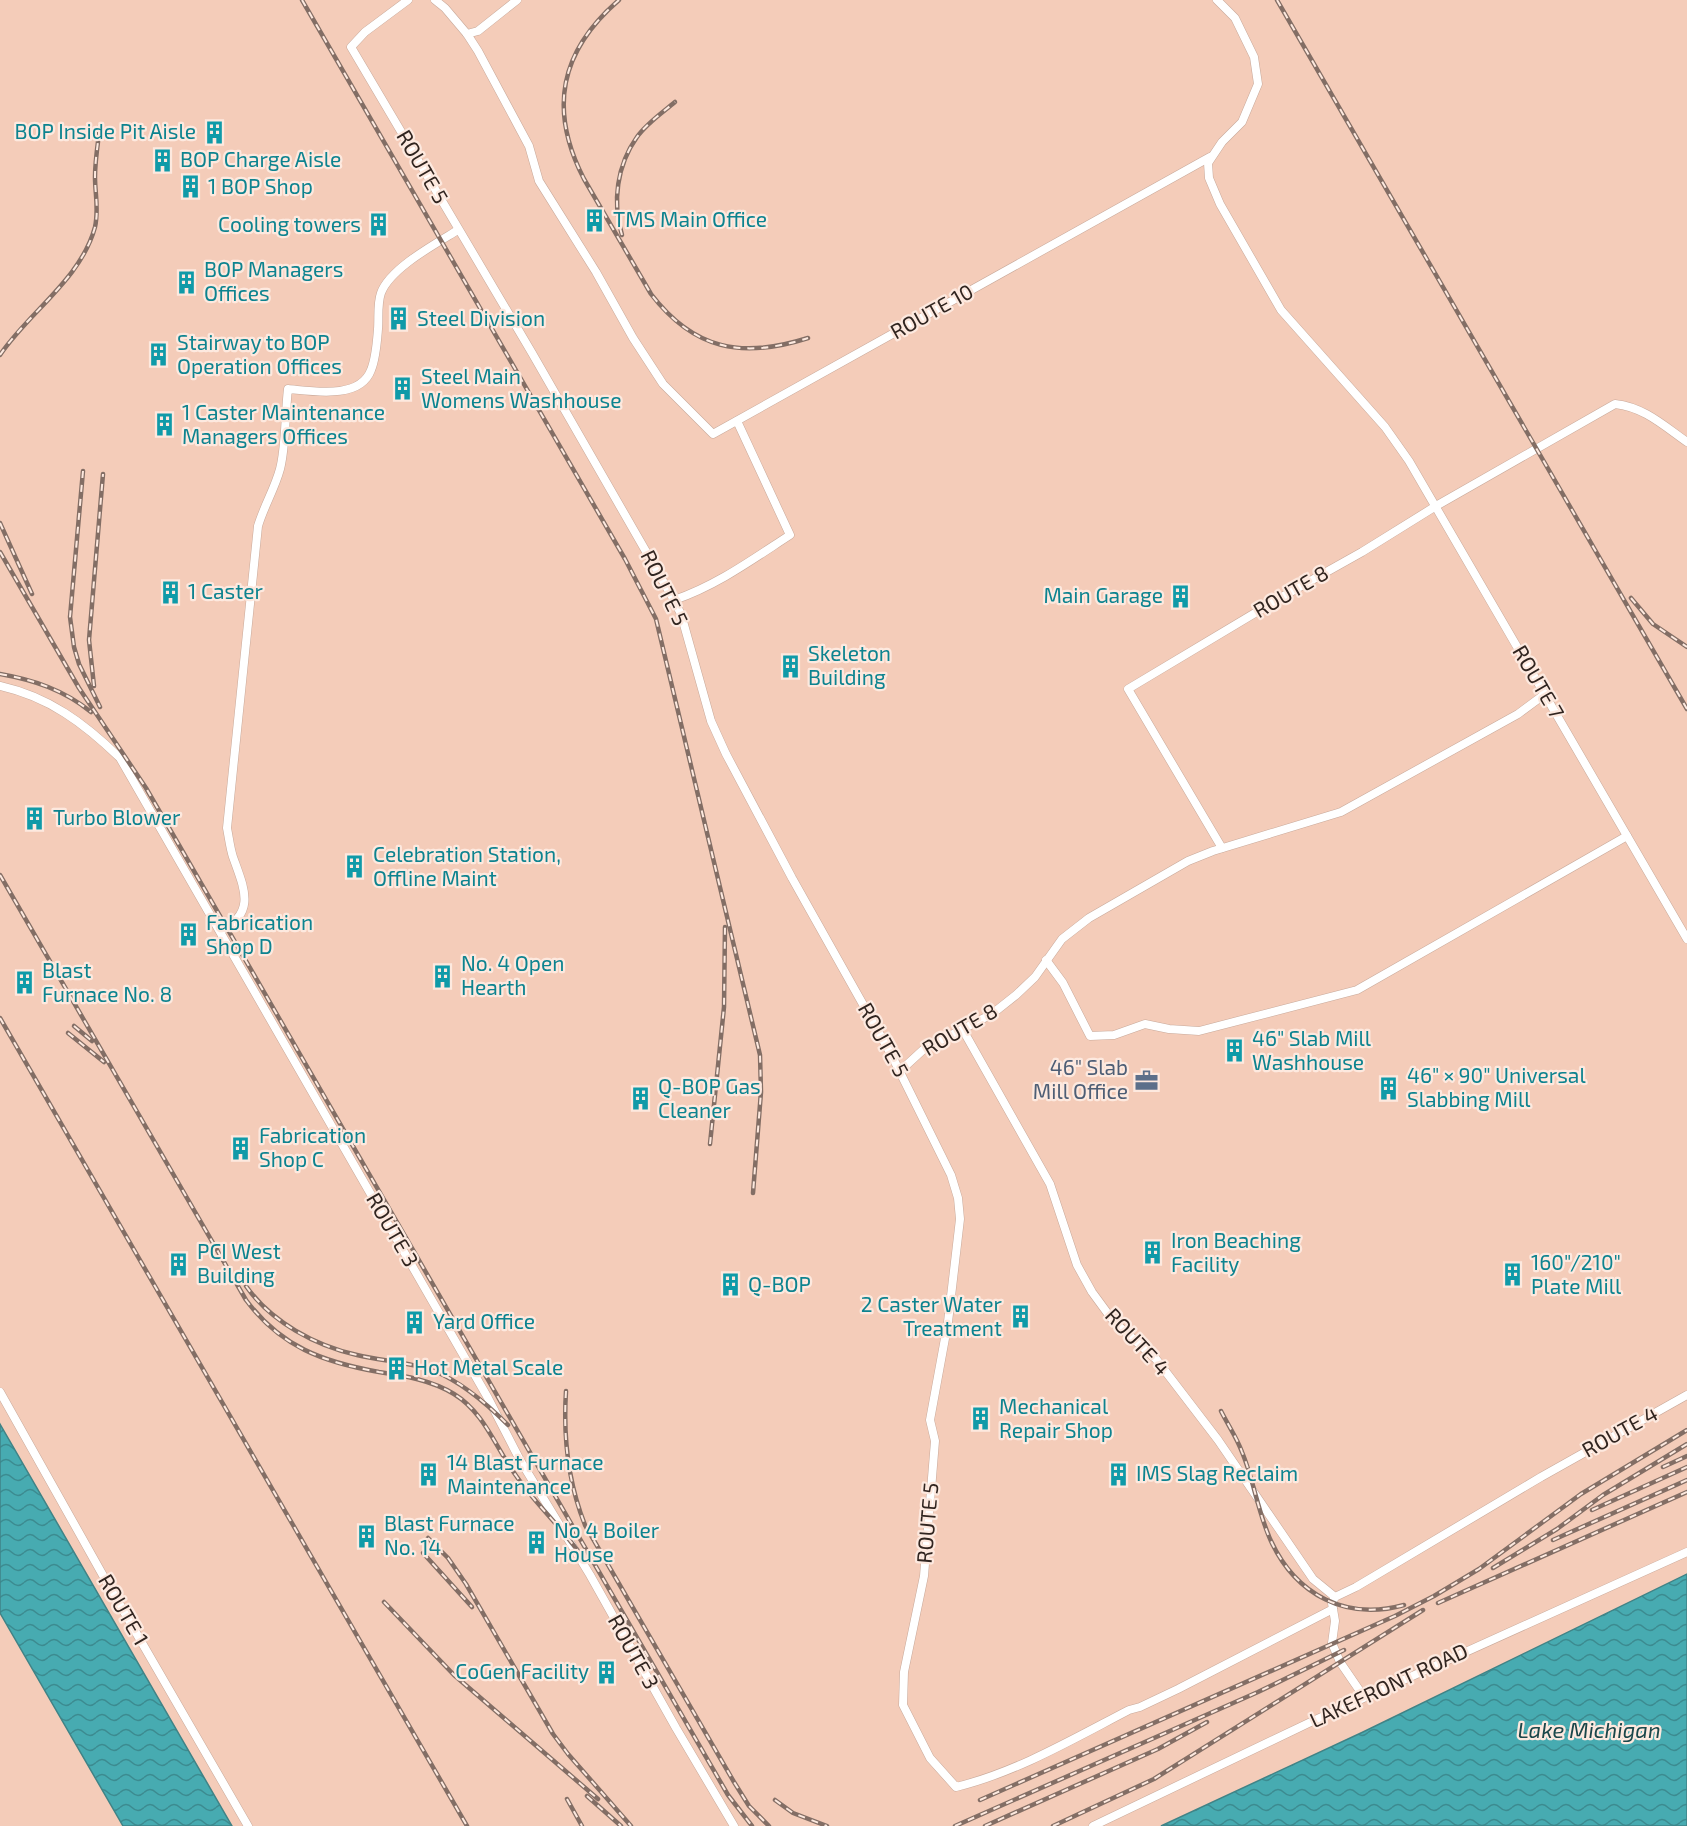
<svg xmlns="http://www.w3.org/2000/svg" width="1687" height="1826" viewBox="0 0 1687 1826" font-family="'Exo 2',sans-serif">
<defs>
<pattern id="water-waves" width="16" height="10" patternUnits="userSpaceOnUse" patternTransform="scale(1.5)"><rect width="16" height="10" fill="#47abb1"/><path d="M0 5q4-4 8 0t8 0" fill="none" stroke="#3c8b90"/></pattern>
</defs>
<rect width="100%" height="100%" fill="#f9d8c9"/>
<g fill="#f4ccb9">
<polygon points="0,0 1687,0 1687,1574 1363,1732 1161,1826 232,1826 0,1424"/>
<polygon points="0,1613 123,1826 0,1826"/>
</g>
<g fill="url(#water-waves)" stroke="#408386" stroke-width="1.5">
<polygon points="0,1424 232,1826 123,1826 0,1613"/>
<polygon points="1687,1574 1687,1826 1161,1826 1363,1732"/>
</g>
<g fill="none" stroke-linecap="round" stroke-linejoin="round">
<defs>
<g id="minor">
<path d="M 408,0 L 365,32 L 351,47 L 532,353 L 671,595 L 681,614 L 711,721 L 726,754 L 792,878 L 892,1056 L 951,1175 L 958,1198 L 960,1219 L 948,1322 L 930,1420 L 935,1441 L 924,1576 L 904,1672 L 903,1705 L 930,1758 L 956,1787 C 1017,1772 1073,1739 1129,1710 L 1140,1707 L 1178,1689 L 1333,1609"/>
<polyline points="435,0 445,8 467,34 478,31 517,0"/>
<polyline points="1217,0 1235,18 1254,57 1258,84 1242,122 1222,142 1208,163 1209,178 1220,204 1281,310 1385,427 1409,461 1687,939"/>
<polyline points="467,34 478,51 529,146 539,181 596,272 633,338 663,384 713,434 1210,157"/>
<path d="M 674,600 C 716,586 753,559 790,535 L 737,421"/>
<path d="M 0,686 C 49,697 84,723 120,758 L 488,1398 L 520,1460 L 590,1575 L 676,1728 L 734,1826"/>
<path d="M 1222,848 L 1128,689 L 1280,598 L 1362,552 L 1436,506 L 1615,404 C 1644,407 1664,426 1687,442"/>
<path d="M 220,931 C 257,913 244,888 233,857 C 230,848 229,838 227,828 L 258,526 C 264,506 275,488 280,469 C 286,446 285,413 288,389 C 312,391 360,400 371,370 C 376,358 377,341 378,329 C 379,318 377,304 381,293 C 390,268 437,243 458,230"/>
<polyline points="1046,960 1063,983 1090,1036 1114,1035 1145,1024 1169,1029 1199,1031 1357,990 1627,836"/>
<polyline points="963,1030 1050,1184 1077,1265 1092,1292 1114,1322 1156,1359 1218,1440 1313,1579 1335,1597"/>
<polyline points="900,1071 924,1049 992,1014 1016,995 1035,977 1062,939 1089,918 1188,861 1213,851 1341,812 1518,714 1545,694"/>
<polyline points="0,1392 105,1579 248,1826"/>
<polyline points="1364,1697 1340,1662 1332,1643 1335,1621 1332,1603 1335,1597 1356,1587 1541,1477 1687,1395"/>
<polyline points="1093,1826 1315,1720 1687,1552"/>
</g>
</defs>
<use href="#minor" stroke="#c8a99a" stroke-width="9"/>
<use href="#minor" stroke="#fff" stroke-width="8"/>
<defs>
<g id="rail">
<polyline points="302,0 625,559 656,619 760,1055 761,1092 753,1193"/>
<path d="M 619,0 C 560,51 548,109 584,179 L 651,294 C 694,350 742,359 808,338"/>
<polyline points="1277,0 1687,709"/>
<path d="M 622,235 C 612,202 617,165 637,137 C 647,123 662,113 675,102"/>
<path d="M 0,355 C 29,312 81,279 95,227 C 99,209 95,194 95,177 C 95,160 98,143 100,126"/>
<polyline points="83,471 70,617 74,647 79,664 100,707"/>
<polyline points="0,523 32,594"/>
<polyline points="0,552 79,688 146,788 728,1795 752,1826"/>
<polyline points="1631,598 1653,624 1687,647"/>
<path d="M 0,674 C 34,680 64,690 91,712"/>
<polyline points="94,686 89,640 103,474"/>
<path d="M 0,875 L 246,1300 C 281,1347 323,1362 379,1372 C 405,1376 431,1380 454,1394 C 485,1413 496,1449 517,1477 C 535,1503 559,1525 578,1551"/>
<polyline points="0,1018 467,1826"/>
<polyline points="74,1026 92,1041"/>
<polyline points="68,1033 104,1062"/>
<polyline points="710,1144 724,1007 725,927"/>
<path d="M 246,1286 C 271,1322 316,1346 357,1355 C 382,1361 410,1362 434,1371 C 462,1382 487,1404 508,1425"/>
<path d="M 566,1391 C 563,1438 568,1482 585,1525 L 734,1782 L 749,1806 L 769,1826"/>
<path d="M 1221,1411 C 1228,1425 1237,1438 1242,1452 C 1254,1481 1258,1513 1271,1541 C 1296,1595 1346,1621 1404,1605"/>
<polyline points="1663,1467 1687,1456"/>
<polyline points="1592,1510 1687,1467"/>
<polyline points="428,1538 448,1558 466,1584 553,1734 568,1754 631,1826"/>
<polyline points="1553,1540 1687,1480"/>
<polyline points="423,1553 472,1607"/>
<polyline points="1493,1568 1557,1529 1603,1495 1687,1444"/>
<polyline points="384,1602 454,1675 598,1799"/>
<polyline points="1438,1603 1687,1492"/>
<polyline points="587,1796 621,1826"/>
<polyline points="567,1799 582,1826"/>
<polyline points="775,1800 793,1813 827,1826"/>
<polyline points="980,1800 1395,1616 1434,1596 1479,1569 1581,1494 1687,1430"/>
<polyline points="955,1826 1258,1692 1344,1650"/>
<polyline points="985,1826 1158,1749 1207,1722"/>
<polyline points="1053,1826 1154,1779 1423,1610"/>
</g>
</defs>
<use href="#rail" stroke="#836e65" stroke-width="4.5"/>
<use href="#rail" stroke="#fde9df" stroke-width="2" stroke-dasharray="7" stroke-linecap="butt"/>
</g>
<defs>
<symbol id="building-bare" viewBox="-9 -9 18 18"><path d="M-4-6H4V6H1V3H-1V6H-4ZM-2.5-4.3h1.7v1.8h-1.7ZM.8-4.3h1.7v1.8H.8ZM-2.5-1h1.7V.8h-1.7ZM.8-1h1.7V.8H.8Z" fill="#0f9aa8" stroke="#fde9df" stroke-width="2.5" paint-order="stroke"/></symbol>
<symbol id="office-bare" viewBox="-9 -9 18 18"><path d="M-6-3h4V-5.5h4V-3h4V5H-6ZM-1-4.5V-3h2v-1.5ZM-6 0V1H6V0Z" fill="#5c6f8a" stroke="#fde9df" stroke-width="2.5" paint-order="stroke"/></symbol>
</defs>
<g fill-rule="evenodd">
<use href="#building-bare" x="198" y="116" width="33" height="33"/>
<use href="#building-bare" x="146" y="144" width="33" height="33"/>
<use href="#building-bare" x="174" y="170" width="33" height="33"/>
<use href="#building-bare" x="578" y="204" width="33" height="33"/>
<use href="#building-bare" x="362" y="208" width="33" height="33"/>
<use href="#building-bare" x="170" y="266" width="33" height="33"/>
<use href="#building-bare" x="382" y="302" width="33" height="33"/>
<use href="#building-bare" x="142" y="338" width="33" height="33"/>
<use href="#building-bare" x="386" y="372" width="33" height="33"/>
<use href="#building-bare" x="148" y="408" width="33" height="33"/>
<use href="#building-bare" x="154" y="576" width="33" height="33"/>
<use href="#building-bare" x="1164" y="580" width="33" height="33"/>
<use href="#building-bare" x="774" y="650" width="33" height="33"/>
<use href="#building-bare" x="18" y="802" width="33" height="33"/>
<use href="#building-bare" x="338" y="850" width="33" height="33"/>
<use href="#building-bare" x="172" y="918" width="33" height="33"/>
<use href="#building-bare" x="426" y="960" width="33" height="33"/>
<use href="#building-bare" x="8" y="966" width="33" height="33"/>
<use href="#building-bare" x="1218" y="1034" width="33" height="33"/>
<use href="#office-bare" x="1130" y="1064" width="33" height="33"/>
<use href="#building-bare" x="1372" y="1072" width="33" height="33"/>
<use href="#building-bare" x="624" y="1082" width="33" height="33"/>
<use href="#building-bare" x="224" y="1132" width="33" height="33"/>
<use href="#building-bare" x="1136" y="1236" width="33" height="33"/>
<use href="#building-bare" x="162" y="1248" width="33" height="33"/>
<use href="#building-bare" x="1496" y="1258" width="33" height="33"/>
<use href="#building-bare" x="714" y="1268" width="33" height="33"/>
<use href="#building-bare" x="1004" y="1300" width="33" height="33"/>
<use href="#building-bare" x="398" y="1306" width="33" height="33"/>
<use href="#building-bare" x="380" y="1352" width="33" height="33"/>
<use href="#building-bare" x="964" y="1402" width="33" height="33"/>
<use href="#building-bare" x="1102" y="1458" width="33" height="33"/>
<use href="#building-bare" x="412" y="1458" width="33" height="33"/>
<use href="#building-bare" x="350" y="1520" width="33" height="33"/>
<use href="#building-bare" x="520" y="1526" width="33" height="33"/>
<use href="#building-bare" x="590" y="1656" width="33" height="33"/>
</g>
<g text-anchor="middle" stroke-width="4.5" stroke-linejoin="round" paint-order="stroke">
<g font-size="21" fill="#0d838f" stroke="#fde9df" text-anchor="start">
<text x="196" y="139" text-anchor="end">BOP Inside Pit Aisle</text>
<text x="180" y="167">BOP Charge Aisle</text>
<text x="208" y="194">1 BOP Shop</text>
<text x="613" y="227">TMS Main Office</text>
<text x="361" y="232" text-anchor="end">Cooling towers</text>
<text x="204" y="277">BOP Managers<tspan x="204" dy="24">Offices</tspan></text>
<text x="417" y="326">Steel Division</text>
<text x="177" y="350">Stairway to BOP<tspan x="177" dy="24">Operation Offices</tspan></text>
<text x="421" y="384">Steel Main<tspan x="421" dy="24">Womens Washhouse</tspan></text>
<text x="182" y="420">1 Caster Maintenance<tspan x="182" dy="24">Managers Offices</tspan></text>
<text x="188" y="599">1 Caster</text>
<text x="1163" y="603" text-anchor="end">Main Garage</text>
<text x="808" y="661">Skeleton<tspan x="808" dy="24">Building</tspan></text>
<text x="53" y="825">Turbo Blower</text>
<text x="373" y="862">Celebration Station,<tspan x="373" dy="24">Offline Maint</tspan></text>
<text x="206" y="930">Fabrication<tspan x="206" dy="24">Shop D</tspan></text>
<text x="461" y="971">No. 4 Open<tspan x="461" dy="24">Hearth</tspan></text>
<text x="42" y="978">Blast<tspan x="42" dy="24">Furnace No. 8</tspan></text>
<text x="1252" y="1046">46" Slab Mill<tspan x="1252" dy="24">Washhouse</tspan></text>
<text x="1407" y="1083">46" × 90" Universal<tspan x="1407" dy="24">Slabbing Mill</tspan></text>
<text x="658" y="1094">Q-BOP Gas<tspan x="658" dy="24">Cleaner</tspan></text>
<text x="259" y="1143">Fabrication<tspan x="259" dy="24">Shop C</tspan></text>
<text x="1171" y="1248">Iron Beaching<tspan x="1171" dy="24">Facility</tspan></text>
<text x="197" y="1259">PCI West<tspan x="197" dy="24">Building</tspan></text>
<text x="1531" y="1270">160"/210"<tspan x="1531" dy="24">Plate Mill</tspan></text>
<text x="748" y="1292">Q-BOP</text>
<text x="1002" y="1312" text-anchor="end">2 Caster Water<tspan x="1002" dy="24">Treatment</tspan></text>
<text x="433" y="1329">Yard Office</text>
<text x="414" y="1375">Hot Metal Scale</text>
<text x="999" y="1414">Mechanical<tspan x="999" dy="24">Repair Shop</tspan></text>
<text x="447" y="1470">14 Blast Furnace<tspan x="447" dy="24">Maintenance</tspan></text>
<text x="1136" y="1481">IMS Slag Reclaim</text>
<text x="384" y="1531">Blast Furnace<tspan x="384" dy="24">No. 14</tspan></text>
<text x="554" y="1538">No 4 Boiler<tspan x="554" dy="24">House</tspan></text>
<text x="589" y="1679" text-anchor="end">CoGen Facility</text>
</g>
<g font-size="21" fill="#312520" stroke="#fde9df">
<text transform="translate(422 167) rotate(60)" y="7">ROUTE 5</text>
<text transform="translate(932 312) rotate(-29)" y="7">ROUTE 10</text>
<text transform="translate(664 588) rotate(64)" y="7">ROUTE 5</text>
<text transform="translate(1291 592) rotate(-30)" y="7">ROUTE 8</text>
<text transform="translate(1538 682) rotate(60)" y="7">ROUTE 7</text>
<text transform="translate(960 1030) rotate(-30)" y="7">ROUTE 8</text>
<text transform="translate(883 1040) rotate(61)" y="7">ROUTE 5</text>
<text transform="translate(392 1230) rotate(60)" y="7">ROUTE 3</text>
<text transform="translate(1137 1342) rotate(47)" y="7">ROUTE 4</text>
<text transform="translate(1620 1432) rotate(-29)" y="7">ROUTE 4</text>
<text transform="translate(928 1523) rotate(-85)" y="7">ROUTE 5</text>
<text transform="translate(123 1610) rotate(60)" y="7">ROUTE 1</text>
<text transform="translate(633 1652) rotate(61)" y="7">ROUTE 3</text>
<text transform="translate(1389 1686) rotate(-25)" y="7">LAKEFRONT ROAD</text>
</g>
<g font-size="21" fill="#4e5e75" stroke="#fde9df" text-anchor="end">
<text x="1128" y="1075">46" Slab<tspan x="1128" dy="24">Mill Office</tspan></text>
</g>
<g font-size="22" font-style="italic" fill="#1a474a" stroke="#fde9df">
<text x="1589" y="1738">Lake Michigan</text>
</g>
</g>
</svg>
